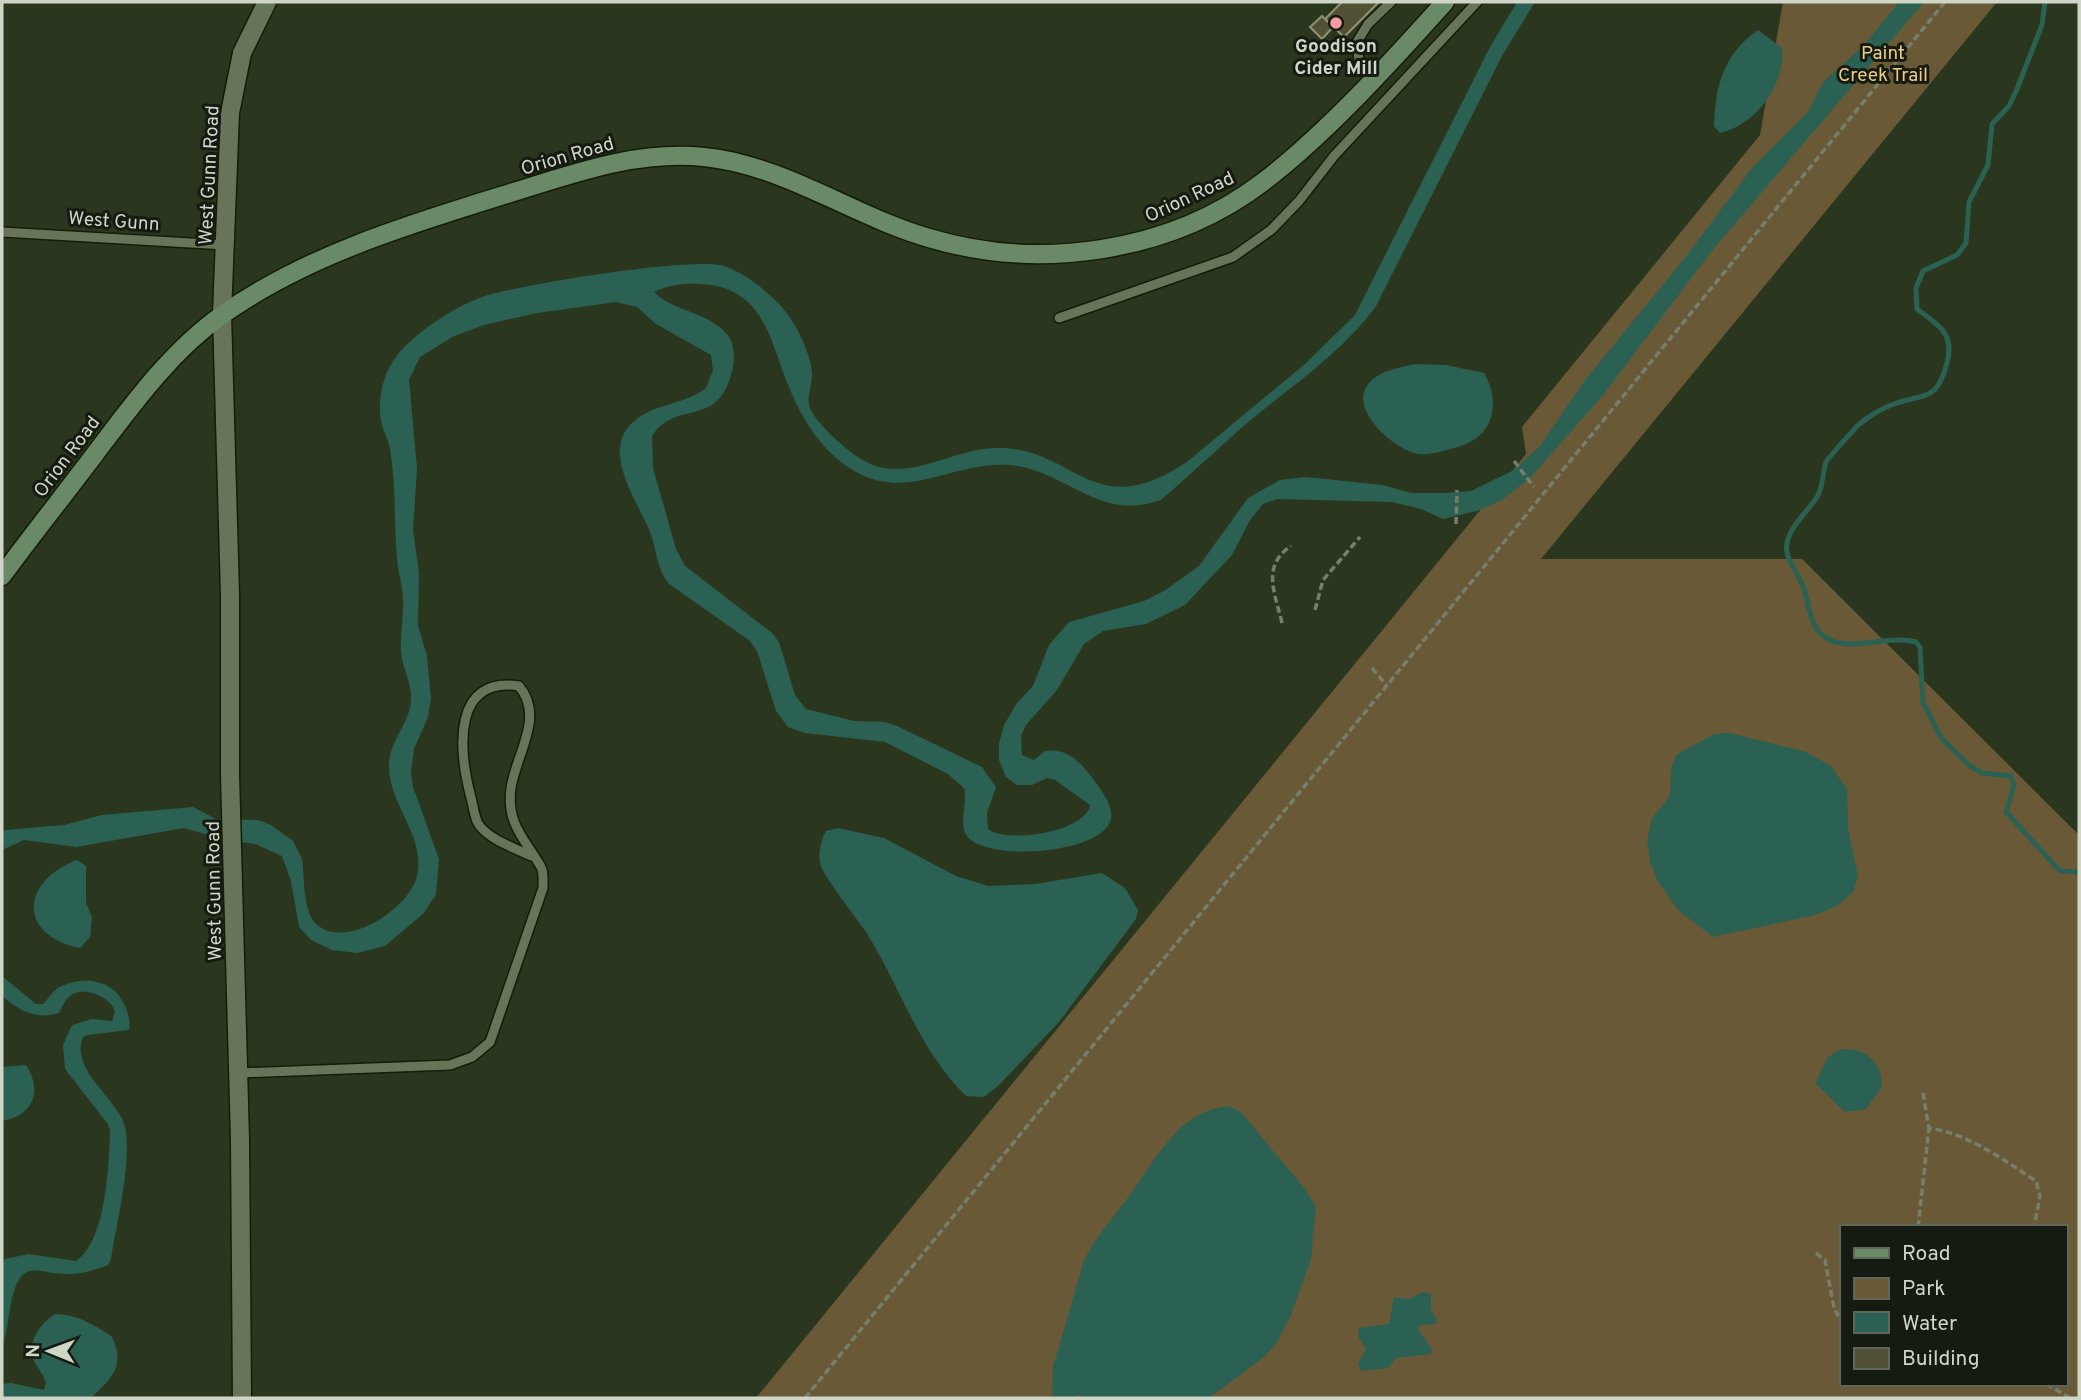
<svg xmlns="http://www.w3.org/2000/svg" width="2081" height="1400" viewBox="0 0 2081 1400" font-family="Overpass,sans-serif">
<rect width="100%" height="100%" fill="#2b361e"/>
<path fill="#695937" fill-rule="evenodd" d="M 1783,2 L 1997,2 L 1541,559 L 1802,559 L 2079,835 L 2079,1398 L 756,1398 L 1526,454 L 1522,427 L 1760,135 ZM 1841,1227 L 2065,1227 L 2065,1384 L 1841,1384 Z"/>
<g fill="#2b6153">
<path d="M 1517,2 L 1535,2 L 1503,54 L 1376,306 C 1345,349 1299,381 1258,414 C 1225,441 1194,472 1161,500 C 1106,520 1077,482 1027,468 C 966,452 917,501 862,475 C 826,458 803,422 789,387 C 769,340 765,287 700,284 C 684,283 668,285 654,292 C 672,311 705,311 725,332 C 734,341 735,355 733,367 C 719,432 678,397 652,436 L 653,468 L 676,549 L 685,566 L 772,633 L 779,642 L 795,695 L 806,709 L 854,721 L 885,722 L 897,726 L 982,767 L 996,787 L 987,813 L 988,829 C 1007,844 1086,832 1090,805 L 1055,780 L 1047,778 L 1032,785 L 1017,785 L 1006,777 L 999,760 L 999,744 L 1004,725 L 1017,703 L 1033,686 L 1049,645 L 1069,622 L 1144,601 L 1164,591 L 1199,566 L 1248,498 L 1280,480 L 1306,477 L 1383,485 L 1411,493 L 1446,493 L 1471,491 L 1514,470 L 1540,446 L 1585,380 L 1684,259 L 1752,168 L 1808,112 L 1823,82 L 1864,45 L 1899,2 L 1924,2 L 1711,252 L 1604,394 L 1530,478 L 1502,500 L 1477,511 L 1443,519 L 1421,509 L 1392,502 L 1277,499 L 1263,504 L 1250,520 L 1232,555 L 1185,605 L 1146,624 L 1103,631 L 1084,644 L 1057,690 L 1026,725 L 1021,736 L 1022,755 L 1034,760 L 1045,751 C 1063,748 1075,757 1086,770 C 1095,781 1109,798 1111,812 C 1119,853 987,864 967,836 C 958,824 968,802 964,788 L 948,774 L 885,742 L 805,733 L 788,727 L 776,711 L 757,651 L 750,641 L 668,583 C 656,566 657,550 650,532 C 638,501 600,452 633,422 C 654,403 685,405 706,388 L 713,370 L 711,355 L 656,324 L 637,307 L 616,302 L 537,313 L 484,325 L 454,336 L 420,357 L 409,380 L 417,468 L 413,530 L 419,573 L 418,626 L 427,656 L 431,699 L 428,717 L 414,749 L 411,772 L 413,787 L 439,859 L 436,894 L 424,913 L 385,946 L 357,953 L 332,950 L 311,940 L 299,927 L 291,881 L 282,856 L 255,844 L 222,839 L 184,828 L 76,847 L 24,840 L 2,850 L 2,831 L 6,830 L 64,825 L 102,815 L 193,807 L 216,819 L 258,820 L 271,825 L 293,841 L 302,859 C 305,877 302,910 316,924 C 346,951 410,908 417,876 C 427,837 386,801 389,763 C 390,740 410,723 411,700 C 412,682 402,668 401,651 C 400,634 404,617 403,600 C 403,586 398,573 397,559 C 394,523 396,484 390,449 C 389,441 384,433 382,425 C 376,402 383,372 398,354 C 418,331 454,307 482,297 C 517,285 693,256 724,266 C 745,273 764,289 779,304 C 794,319 810,351 812,372 C 813,382 807,395 809,405 C 812,420 847,451 861,459 C 901,484 942,455 983,449 C 1074,437 1087,530 1188,461 L 1305,364 L 1355,315 L 1490,47 Z"/>
<path d="M 1758,30 L 1782,48 C 1785,85 1757,124 1720,133 L 1714,126 C 1715,87 1723,54 1758,30 Z"/>
<path d="M 1414,364 L 1446,365 L 1484,373 C 1494,390 1497,411 1486,428 C 1478,440 1464,446 1450,449 C 1440,452 1429,455 1419,454 C 1395,451 1345,407 1370,382 C 1381,370 1400,368 1414,364 Z"/>
<polygon points="1730,733 1806,752 1831,766 1847,789 1848,829 1858,876 1853,892 1837,906 1815,915 1713,937 1678,910 1657,880 1650,861 1647,841 1652,818 1670,796 1671,769 1676,755 1714,734"/>
<path d="M 838,828 L 884,838 L 956,876 L 988,886 L 1035,884 L 1102,873 L 1125,888 L 1138,910 L 1136,919 L 1059,1022 L 999,1085 L 984,1097 L 966,1096 C 919,1050 901,989 868,935 C 858,920 822,875 820,863 C 818,852 821,840 826,831 Z"/>
<path d="M 77,860 L 86,866 L 86,903 L 92,917 L 90,937 L 80,948 C 17,935 21,881 77,860 Z"/>
<path d="M 2,976 L 36,1004 L 43,1004 C 48,999 52,992 58,988 C 82,975 113,979 124,1004 C 128,1013 131,1021 129,1030 L 88,1035 L 83,1037 C 70,1068 113,1096 123,1121 C 135,1150 116,1226 111,1259 L 108,1265 C 95,1270 79,1275 65,1274 C 43,1274 25,1260 15,1288 C 8,1307 9,1328 2,1347 L 2,1263 L 5,1259 L 29,1254 L 76,1261 C 106,1242 109,1165 110,1131 L 108,1124 L 65,1069 L 63,1045 L 72,1025 L 92,1019 L 112,1021 L 115,1011 C 110,996 80,984 68,998 C 64,1001 62,1008 59,1013 C 37,1020 19,1011 2,996 Z"/>
<path d="M 1841,1049 C 1866,1048 1882,1061 1882,1087 L 1866,1109 L 1845,1112 L 1815,1083 L 1828,1057 Z"/>
<path d="M 26,1065 C 43,1091 33,1116 2,1121 L 2,1067 Z"/>
<path d="M 1229,1106 L 1241,1112 L 1305,1189 L 1316,1207 L 1311,1259 L 1291,1315 L 1276,1344 L 1264,1357 L 1209,1398 L 1085,1398 L 1078,1395 L 1072,1398 L 1052,1398 L 1053,1367 L 1084,1260 L 1092,1246 C 1105,1226 1121,1208 1134,1189 C 1159,1154 1181,1110 1229,1106 Z"/>
<polygon points="1423,1292 1431,1294 1431,1311 1437,1319 1436,1324 1421,1325 1418,1329 1432,1349 1431,1354 1396,1358 1388,1368 1361,1371 1358,1363 1366,1349 1358,1336 1359,1328 1389,1324 1394,1297 1409,1299"/>
<path d="M 55,1314 C 76,1314 95,1325 112,1337 C 126,1366 111,1379 91,1398 L 2,1398 L 2,1384 L 11,1383 L 44,1390 L 46,1383 C 44,1375 39,1370 35,1363 C 25,1343 40,1324 55,1314 Z"/>
</g>
<g fill="none" stroke-linecap="round" stroke-linejoin="round">
<path stroke="#2b6153" stroke-width="5" d="M 2045,2 L 2042,25 L 2017,89 L 2009,106 L 1992,124 L 1988,165 L 1969,202 L 1966,243 L 1957,255 L 1923,271 L 1916,288 L 1917,309 C 1938,325 1955,333 1947,363 C 1937,402 1925,393 1894,404 C 1882,408 1866,418 1857,426 C 1854,430 1827,459 1826,462 C 1822,474 1824,485 1817,497 C 1807,513 1783,532 1787,552 C 1789,564 1798,574 1803,586 C 1810,603 1808,627 1826,638 C 1852,653 1888,634 1916,642 L 1920,647 L 1923,703 L 1942,739 L 1970,766 L 1982,773 L 2011,776 L 2014,785 L 2006,812 L 2060,871 L 2079,872"/>
</g>
<g fill="#525136" stroke="#919173" stroke-width="2">
<polygon points="1342,2 1379,2 1344,37 1325,19"/>
<polygon points="1322,16 1333,27 1322,39 1310,27"/>
</g>
<g fill="none" stroke-linecap="round" stroke-linejoin="round">
<defs>
<g id="lane">
<polyline points="1375,77 1359,60 1357,42 1368,24 1391,2"/>
<polyline points="2,232 225,245"/>
<polyline points="1059,318 1233,257 1271,230 1299,201 1334,156 1477,2"/>
<path d="M 238,1073 L 450,1065 L 472,1057 L 490,1042 L 543,888 C 543,882 544,872 541,867 C 526,840 506,825 511,788 C 516,754 545,717 519,686 C 452,676 459,750 470,794 C 473,803 474,818 479,825 C 490,840 515,848 531,856"/>
</g>
<polyline id="street" points="242,1398 240,1140 230,775 230,595 222,314 230,113 242,53 267,2"/>
<path id="secondary" d="M 2,576 C 32,535 64,495 95,454 C 132,405 171,351 222,315 C 305,256 407,225 504,195 C 570,175 634,150 704,157 C 784,165 853,216 929,238 C 1039,271 1170,253 1263,182 C 1326,134 1392,61 1445,2"/>
</defs>
<use href="#lane" stroke="#131d07" stroke-width="12"/>
<use href="#street" stroke="#131d07" stroke-width="21"/>
<use href="#secondary" stroke="#131d07" stroke-width="21"/>
<g stroke="#767f6c" stroke-width="3.5" stroke-dasharray="7 3.5" stroke-linecap="butt">
<polyline points="1514,461 1534,487"/>
<polyline points="1456,524 1457,490"/>
<polyline points="1315,610 1323,580 1360,537"/>
<path d="M 1282,623 C 1275,593 1261,566 1291,546"/>
<polyline points="1372,668 1387,686"/>
<path d="M 1923,1093 L 1929,1128 C 1969,1134 2002,1159 2036,1181 L 2040,1196 L 2034,1227"/>
<polyline points="1918,1227 1929,1128"/>
<polyline points="1816,1253 1825,1260 1834,1308 1841,1321"/>
<polyline points="2046,1384 2070,1398"/>
<polyline points="805,1398 1945,2"/>
</g>
<use href="#lane" stroke="#67745a" stroke-width="9"/>
<use href="#street" stroke="#67745a" stroke-width="18"/>
<use href="#secondary" stroke="#6a8966" stroke-width="18"/>
</g>
<circle fill="#f59b9e" stroke="#161b11" stroke-width="2.5" cx="1336" cy="23" r="7"/>
<g text-anchor="middle" stroke-width="6" stroke-linejoin="round" paint-order="stroke">
<g font-size="19" font-weight="bold" fill="#cfd6c8" stroke="#161b11">
<text x="1336" y="52">Goodison<tspan x="1336" dy="22">Cider Mill</tspan></text>
</g>
<g font-size="19" fill="#eccb88" stroke="#161b11">
<text x="1883" y="59">Paint<tspan x="1883" dy="22">Creek Trail</tspan></text>
</g>
<g font-size="19" fill="#cfd6c8" stroke="#161b11">
<text transform="translate(567 155) rotate(-16)" y="7">Orion Road</text>
<text transform="translate(208 175) rotate(-87)" y="7">West Gunn Road</text>
<text transform="translate(1189 196) rotate(-25)" y="7">Orion Road</text>
<text transform="translate(114 220) rotate(4)" y="7">West Gunn</text>
<text transform="translate(66 456) rotate(-53)" y="7">Orion Road</text>
<text transform="translate(213 891) rotate(-91)" y="7">West Gunn Road</text>
</g>
</g>
<rect width="2081" height="1400" fill="none" stroke="#cfd6c8" stroke-width="7"/>
<rect x="1840" y="1225" width="228" height="161" fill="#161b11" stroke="#60665a" stroke-width="2"/>
<rect x="1854" y="1248" width="35" height="10" fill="#6a8966" stroke="#60665a" stroke-width="2"/>
<text x="1902" y="1260" font-size="21" fill="#cfd6c8">Road</text>
<rect x="1854" y="1278" width="35" height="21" fill="#695937" stroke="#60665a" stroke-width="2"/>
<text x="1902" y="1295" font-size="21" fill="#cfd6c8">Park</text>
<rect x="1854" y="1312" width="35" height="21" fill="#2b6153" stroke="#60665a" stroke-width="2"/>
<text x="1902" y="1330" font-size="21" fill="#cfd6c8">Water</text>
<rect x="1854" y="1348" width="35" height="21" fill="#525136" stroke="#60665a" stroke-width="2"/>
<text x="1902" y="1365" font-size="21" fill="#cfd6c8">Building</text>
<g transform="translate(49 1351) rotate(271)" stroke="#161b11" stroke-width="5" paint-order="stroke">
<path d="M0-5L12 26L0 18L-12 26Z" fill="#cfd6c8"/>
<text y="-10" font-size="19" font-weight="bold" text-anchor="middle" fill="#cfd6c8">N</text>
</g>
</svg>
